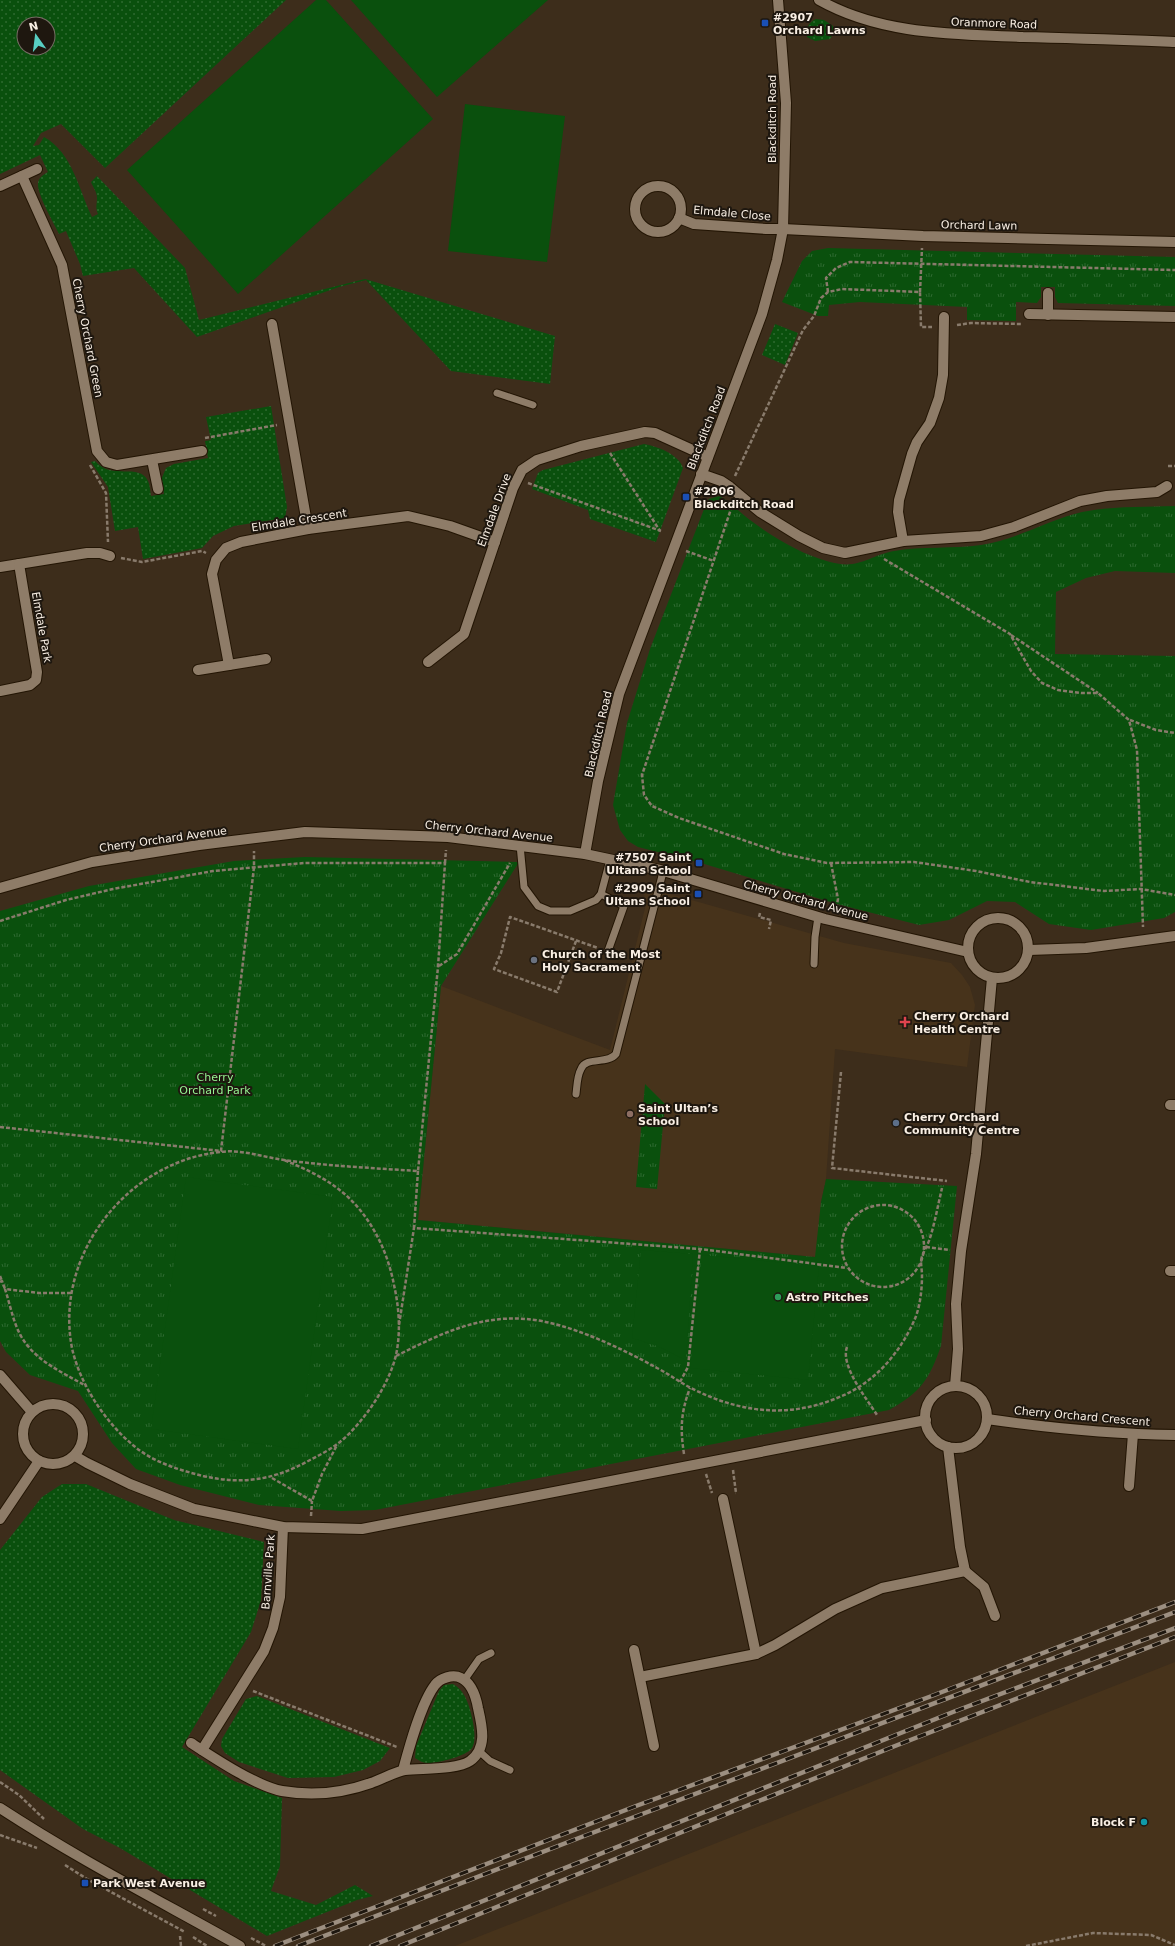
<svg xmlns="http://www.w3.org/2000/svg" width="1175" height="1946" viewBox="0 0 1175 1946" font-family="'DejaVu Sans',sans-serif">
<defs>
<pattern id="grass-dots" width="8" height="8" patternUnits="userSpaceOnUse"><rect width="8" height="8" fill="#0a500d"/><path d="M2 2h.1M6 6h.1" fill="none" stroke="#2e6a30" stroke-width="1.8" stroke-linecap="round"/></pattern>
<pattern id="park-tufts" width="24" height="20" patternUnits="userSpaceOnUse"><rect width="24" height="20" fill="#0a500d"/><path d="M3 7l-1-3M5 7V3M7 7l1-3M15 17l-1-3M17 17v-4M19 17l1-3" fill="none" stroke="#2e6a30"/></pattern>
</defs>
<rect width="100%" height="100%" fill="#3d2d1b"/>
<g fill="#47331b">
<polygon points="642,886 844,943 951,963 962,975 970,987 975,1005 967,1067 835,1049 826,1179 821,1202 816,1257 418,1220 441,986 610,1050 646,904"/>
<polygon points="1175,1662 1175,1946 455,1946 803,1809"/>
</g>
<g fill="url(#grass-dots)" fill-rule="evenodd">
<path d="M 0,0 L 286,0 L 105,168 L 61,124 L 41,133 L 33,146 L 39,145 L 44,137 C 72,152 79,190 92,217 L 98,214 C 95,207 97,205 97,198 C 97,192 93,187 91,182 L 97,176 L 185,268 L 199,320 L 365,279 L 555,336 L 550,384 L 451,371 L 366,280 L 339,287 L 197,337 L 134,268 L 83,276 L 80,264 L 66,231 L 59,234 C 54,223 37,195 38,183 C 39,177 43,175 48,172 L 40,155 L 0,174 ZM 24,24 L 48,24 L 48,48 L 24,48 Z"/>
<path d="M 816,19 L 824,20 L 833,26 L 834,32 L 830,39 L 815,41 L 807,37 C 806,28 808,23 816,19 Z"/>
<polygon points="775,324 798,333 785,365 762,355"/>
<path d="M 271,406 L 287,507 L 285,518 L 234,526 L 213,536 L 202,548 L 143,559 L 138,527 L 115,531 L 108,487 L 91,462 L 95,461 C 112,481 139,462 148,481 C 150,485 150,491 151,496 L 164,494 L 161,480 L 166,468 L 174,464 L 208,458 L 205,441 L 211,440 L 206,417 Z"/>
<path d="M 644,444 C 656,446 679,454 683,468 L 656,542 L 590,519 L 588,510 L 532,489 L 538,473 L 543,470 Z"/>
<polygon points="62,1484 86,1484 174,1520 264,1542 261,1600 251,1632 182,1747 234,1781 282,1798 280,1866 271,1891 316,1905 355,1885 373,1896 357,1900 267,1936 120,1848 83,1829 0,1770 0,1550 42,1497"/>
<path d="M 453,1684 C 458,1687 461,1690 464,1695 C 470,1704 479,1739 472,1748 C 467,1756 438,1763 429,1763 C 423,1763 420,1761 415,1758 L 416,1746 L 439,1691 L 444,1685 Z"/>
<polygon points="257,1696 390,1748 380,1761 363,1770 334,1777 288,1778 239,1762 225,1753 221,1746 222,1739 246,1699"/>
</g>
<g fill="url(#park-tufts)">
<polygon points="828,248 1175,257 1175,306 1058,303 1055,297 1055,287 1041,287 1041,297 1037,303 1016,302 1016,321 967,320 967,307 860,302 829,305 828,316 818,316 782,302 802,261 812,251"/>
<path d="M 719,496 C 730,501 740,513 750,520 C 774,538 801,554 830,562 C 859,570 868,556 894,551 C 921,546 953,549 981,545 C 1016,540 1048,520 1082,512 C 1112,506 1144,507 1175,506 L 1175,573 L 1115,571 L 1086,578 L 1056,592 L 1055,654 L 1175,656 L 1175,912 L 1164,918 L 1091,930 L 1049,924 L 1015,902 L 987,901 L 949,920 L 919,925 L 837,904 L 701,863 L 638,847 L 628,841 L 620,830 L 613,805 L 627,723 L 650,649 L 706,504 L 709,499 Z"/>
<path d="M 305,857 L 519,862 L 441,986 L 418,1220 L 815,1257 L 821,1202 L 826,1179 L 957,1186 L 941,1346 C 929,1380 921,1392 889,1410 L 375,1510 L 341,1511 L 259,1505 L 180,1485 L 136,1469 L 112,1443 L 78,1391 L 30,1375 L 6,1352 L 0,1341 L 0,911 L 89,886 L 234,861 Z"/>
<polygon points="645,1084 665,1104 657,1189 636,1187"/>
</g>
<g fill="#0a500d">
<polygon points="316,0 326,0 433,119 238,294 127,170"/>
<polygon points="351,0 548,0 437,97"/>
<polygon points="465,104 565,116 547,262 448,251"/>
<polygon points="186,1177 333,1197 298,1449 151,1429"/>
<polygon points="641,1250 693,1254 686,1360 657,1346 632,1338"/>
<polygon points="702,1255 819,1266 808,1380 690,1368"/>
</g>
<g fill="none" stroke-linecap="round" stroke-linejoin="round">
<defs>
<g id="service">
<polyline points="497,393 533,405"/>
<polyline points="520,845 524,887 538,906 550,911 570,911 596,900 601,894 610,860"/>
<polyline points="601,894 624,906 608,951"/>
<polyline points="814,964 815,937 818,917"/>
<path d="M 576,1094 C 577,1086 577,1076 581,1069 C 586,1056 607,1065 616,1054 L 663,872"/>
<polyline points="465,1679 479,1659 491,1653"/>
<polyline points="479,1751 490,1761 510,1770"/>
</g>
<g id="minor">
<path d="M 819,0 C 881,35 953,34 1023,37 C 1074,38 1124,40 1175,42"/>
<polyline points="22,176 62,265 97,451 106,462 117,465 202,451"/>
<circle cx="658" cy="209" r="23"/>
<polyline points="0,186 37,169"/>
<polyline points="679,218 694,224 766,229 783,229 923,236 1175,242"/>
<polyline points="1048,293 1048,315"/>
<polyline points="1029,314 1175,317"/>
<polyline points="272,324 308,529"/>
<polyline points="152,460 158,489"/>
<polyline points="701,474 721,481 730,487 760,512 799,536 823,548 845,553 903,541 981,536 1014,527 1080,501 1107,496 1157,492 1167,486"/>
<polyline points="903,541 898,512 899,500 912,454 917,442 930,423 939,398 943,375 944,317"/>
<polyline points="0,567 87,553 100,553 110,556"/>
<polyline points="428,662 464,634 513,488 522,470 537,460 581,446 645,432 655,433 708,457"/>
<polyline points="229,665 212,574 216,560 226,548 241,542 308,529 408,516 450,526 495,542"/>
<polyline points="198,670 266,659"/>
<polyline points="0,691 30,685 36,680 37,672 19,564"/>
<polyline points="585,854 598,781 619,694 762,314 777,260 783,229 786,103 778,0"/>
<polyline points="0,888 92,862 199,845 305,832 448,837 585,854 660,870 825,919 968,952"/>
<circle cx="998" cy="948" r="30"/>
<polyline points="1029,950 1086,948 1175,936"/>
<polyline points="1170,1105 1175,1105"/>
<polyline points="1170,1271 1175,1271"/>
<polyline points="0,1375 32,1412"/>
<polyline points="955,1386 958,1349 956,1304 961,1251 976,1154 992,978"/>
<circle cx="956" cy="1417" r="31"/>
<circle cx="53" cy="1434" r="30"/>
<path d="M 987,1419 C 1050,1428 1112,1434 1175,1435"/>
<polyline points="948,1447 960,1547 965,1571"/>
<polyline points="75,1456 87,1463 130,1484 194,1509 283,1527 362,1529 926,1420"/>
<polyline points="1129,1486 1133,1434"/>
<polyline points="723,1499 756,1654"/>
<polyline points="0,1519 39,1461"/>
<polyline points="965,1571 984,1587 995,1616"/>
<polyline points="634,1650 654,1746"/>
<polyline points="640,1677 756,1654 775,1645 835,1609 882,1588 965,1571"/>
<path d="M 191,1743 C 214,1758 256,1786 282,1791 C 311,1796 343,1793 371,1783 C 380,1780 397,1771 405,1770 C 422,1768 457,1770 470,1761 C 488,1748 482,1726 478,1708 C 476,1697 472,1683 461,1678 C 453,1674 440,1678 435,1685 C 421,1703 409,1748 403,1770"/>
<polyline points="202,1750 264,1651 273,1628 280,1597 283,1527"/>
</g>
<path id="tertiary" d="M 0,1808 C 78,1859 160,1901 240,1946"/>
</defs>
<use href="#service" stroke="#231504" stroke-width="9"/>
<use href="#minor" stroke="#231504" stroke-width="12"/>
<use href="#tertiary" stroke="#231504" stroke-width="12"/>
<g stroke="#897b6c" stroke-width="2.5" stroke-dasharray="4 2" stroke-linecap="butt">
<polyline points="828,292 826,278 836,268 850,262 1175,270"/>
<polyline points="920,292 922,248"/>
<polyline points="957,325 971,323 1022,324"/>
<polyline points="205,438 277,425"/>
<polyline points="610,453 660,531"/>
<polyline points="90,465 106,493 108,542"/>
<polyline points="1168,466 1175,466"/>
<polyline points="735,476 803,330 814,316 821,298 828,292 842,289 920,292 921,327 932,327"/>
<polyline points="528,483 661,531"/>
<polyline points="732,506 642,775 644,795 652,806 679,818 784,854 827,863 914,862 976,871 1030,882 1104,891 1141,889 1175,895"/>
<polyline points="686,551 714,561"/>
<polyline points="121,558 142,562 202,551 206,553"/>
<polyline points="884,559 1010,634 1031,671 1042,683 1058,690 1081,693 1098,693 1129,720 1137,750 1143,927"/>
<polyline points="1011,635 1098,693"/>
<polyline points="1130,720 1156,730 1175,733"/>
<polyline points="445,863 446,850"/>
<polyline points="831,863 838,899 836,909"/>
<polyline points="760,913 759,917 771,920 769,929"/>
<path d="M 0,921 L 66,900 L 113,889 L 213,871 L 304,863 L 445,863 L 438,967 L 418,1171 C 373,1168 328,1166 284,1160 C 263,1157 241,1149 220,1152 C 127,1162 54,1255 72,1348 C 80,1385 106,1423 134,1446 C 153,1462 179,1470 203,1476 C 243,1485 274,1480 310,1460 C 320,1455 331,1449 340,1442 C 364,1422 389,1385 396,1355 C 401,1332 399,1307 394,1285 C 388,1253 373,1221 349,1198 C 330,1180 308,1170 284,1160"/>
<polyline points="576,941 557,992 494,969 501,953 510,917 598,948"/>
<polyline points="439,966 457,954 510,863"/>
<polyline points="841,1072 832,1168 947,1181"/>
<polyline points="0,1127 221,1151 254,867 254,851"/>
<polyline points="418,1171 414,1228 700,1249 847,1268"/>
<circle cx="883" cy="1246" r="41"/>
<polyline points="926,1247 950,1250"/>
<polyline points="0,1276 2,1281"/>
<polyline points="0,1282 2,1281 5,1289"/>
<path d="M 71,1293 L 39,1293 L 5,1289 C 10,1304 13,1322 21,1336 C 35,1361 62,1372 86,1386"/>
<polyline points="399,1325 414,1228"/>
<path d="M 847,1347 C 840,1366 867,1399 877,1415"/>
<path d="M 396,1356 C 438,1335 478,1315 526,1319 C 567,1322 621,1348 657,1368 C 669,1374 679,1382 691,1388 C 738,1412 787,1419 837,1398 C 873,1384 898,1356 914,1321 C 920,1308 922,1290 922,1275 C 922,1271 921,1266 921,1261 C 922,1253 928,1245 930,1238 C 935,1222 938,1205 942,1188"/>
<polyline points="680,1382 688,1367 700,1249"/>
<path d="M 684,1454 C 680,1428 681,1412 690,1388"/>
<polyline points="733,1470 736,1493 735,1493"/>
<polyline points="706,1474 712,1493"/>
<polyline points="272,1478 312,1501 322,1474 337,1445"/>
<polyline points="311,1516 312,1501"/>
<polyline points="253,1691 397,1747"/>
<polyline points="0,1782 19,1795 44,1819"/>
<polyline points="0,1835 37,1848"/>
<polyline points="65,1865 87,1879 185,1932"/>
<polyline points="203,1909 216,1916"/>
<polyline points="180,1936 181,1946"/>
<polyline points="193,1937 207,1946"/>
<polyline points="251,1938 266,1946"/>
<polyline points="1026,1946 1093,1933 1151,1935 1175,1945"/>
</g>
<use href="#service" stroke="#8e7c68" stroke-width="7"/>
<use href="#minor" stroke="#8e7c68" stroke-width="10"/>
<use href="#tertiary" stroke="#8e7c68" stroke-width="10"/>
<defs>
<g id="rail">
<polyline points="275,1946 636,1806 929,1697 1175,1602"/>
<polyline points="298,1946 571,1841 1175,1612"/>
<polyline points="371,1946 953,1712 1175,1628"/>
<polyline points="400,1946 895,1746 1175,1637"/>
</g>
</defs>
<use href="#rail" stroke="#9c8f81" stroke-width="4.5"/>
<use href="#rail" stroke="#1e170f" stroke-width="3" stroke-dasharray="9" stroke-linecap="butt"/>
</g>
<g fill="#1a4fb4" stroke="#1e170f" stroke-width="1.5">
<rect x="761" y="19" width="8" height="8" rx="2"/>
<rect x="682" y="493" width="8" height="8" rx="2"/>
<rect x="695" y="859" width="8" height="8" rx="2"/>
<rect x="694" y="890" width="8" height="8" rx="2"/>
<rect x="81" y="1879" width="8" height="8" rx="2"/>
</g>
<circle fill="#6b7280" stroke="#1e170f" stroke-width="1.5" cx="534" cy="960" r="4"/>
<path fill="#e0444e" stroke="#1e170f" stroke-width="1.5" d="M903 1016h4v4h4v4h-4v4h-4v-4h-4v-4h4z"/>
<circle fill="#8d6e63" stroke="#1e170f" stroke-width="1.5" cx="630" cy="1114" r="4"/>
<circle fill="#5c6f8a" stroke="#1e170f" stroke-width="1.5" cx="896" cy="1123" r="4"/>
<circle fill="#2e9e5b" stroke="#1e170f" stroke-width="1.5" cx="778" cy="1297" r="4"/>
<circle fill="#0f9aa8" stroke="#1e170f" stroke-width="1.5" cx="1144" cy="1822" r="4"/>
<g text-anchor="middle" stroke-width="4" stroke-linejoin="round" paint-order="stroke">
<g font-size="11" font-weight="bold" fill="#f9efe4" stroke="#1e170f" text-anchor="start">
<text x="773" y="21">#2907<tspan x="773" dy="13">Orchard Lawns</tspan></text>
<text x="694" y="495">#2906<tspan x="694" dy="13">Blackditch Road</tspan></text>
<text x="691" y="861" text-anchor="end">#7507 Saint<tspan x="691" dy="13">Ultans School</tspan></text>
<text x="690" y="892" text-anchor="end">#2909 Saint<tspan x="690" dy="13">Ultans School</tspan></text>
<text x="542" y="958">Church of the Most<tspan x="542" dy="13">Holy Sacrament</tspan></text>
<text x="914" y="1020">Cherry Orchard<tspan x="914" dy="13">Health Centre</tspan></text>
<text x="638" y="1112">Saint Ultan’s<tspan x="638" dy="13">School</tspan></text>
<text x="904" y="1121">Cherry Orchard<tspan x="904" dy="13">Community Centre</tspan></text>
<text x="786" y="1301">Astro Pitches</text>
<text x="1136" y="1826" text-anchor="end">Block F</text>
<text x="93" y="1887">Park West Avenue</text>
</g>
<g font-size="11" fill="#f9efe4" stroke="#1e170f">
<text transform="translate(994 23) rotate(2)" y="4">Oranmore Road</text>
<text transform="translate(772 119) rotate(-90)" y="4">Blackditch Road</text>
<text transform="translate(732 213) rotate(5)" y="4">Elmdale Close</text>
<text transform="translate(979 225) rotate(1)" y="4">Orchard Lawn</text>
<text transform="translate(88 338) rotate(79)" y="4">Cherry Orchard Green</text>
<text transform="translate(706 428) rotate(-69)" y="4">Blackditch Road</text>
<text transform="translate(494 510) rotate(-70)" y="4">Elmdale Drive</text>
<text transform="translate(299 520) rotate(-9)" y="4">Elmdale Crescent</text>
<text transform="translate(42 627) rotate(80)" y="4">Elmdale Park</text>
<text transform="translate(598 734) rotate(-77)" y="4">Blackditch Road</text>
<text transform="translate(489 831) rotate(6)" y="4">Cherry Orchard Avenue</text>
<text transform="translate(163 839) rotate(-8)" y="4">Cherry Orchard Avenue</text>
<text transform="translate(806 900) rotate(15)" y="4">Cherry Orchard Avenue</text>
<text transform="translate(1082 1416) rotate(5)" y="4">Cherry Orchard Crescent</text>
<text transform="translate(268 1572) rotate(-86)" y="4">Barnville Park</text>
</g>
<g font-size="11" fill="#96f292" stroke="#1e170f">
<text x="215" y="1081">Cherry<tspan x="215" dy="13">Orchard Park</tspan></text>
</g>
</g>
<g transform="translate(36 36) rotate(346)"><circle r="19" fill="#1e170f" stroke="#766d64"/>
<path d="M0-3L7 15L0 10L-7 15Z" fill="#57cec2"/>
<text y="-6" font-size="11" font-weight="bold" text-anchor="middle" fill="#f9efe4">N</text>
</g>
</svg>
